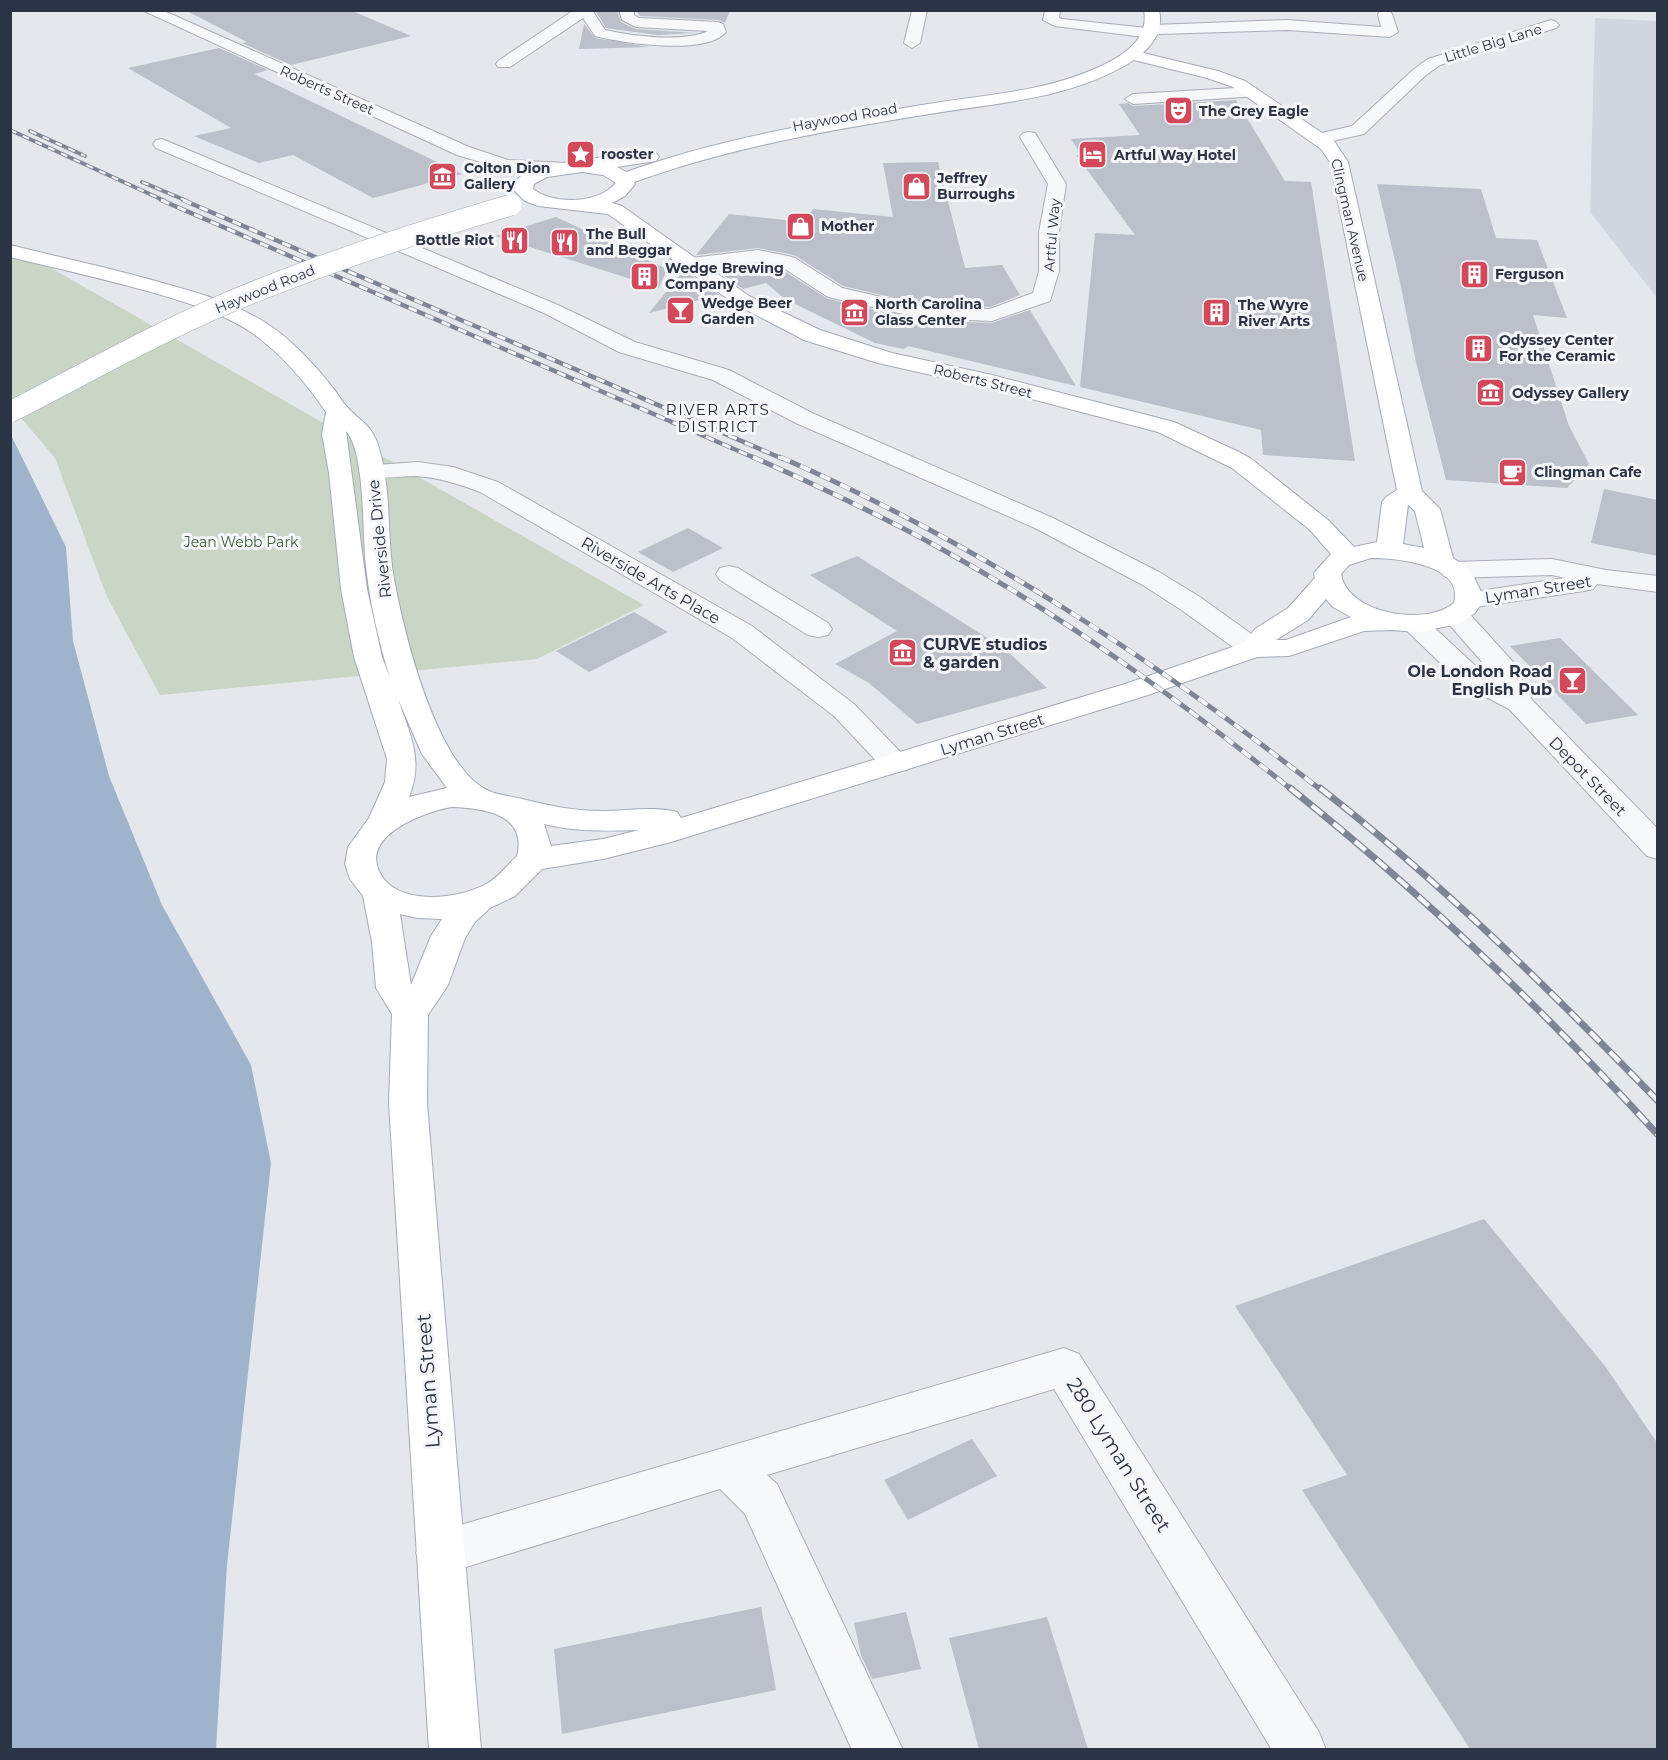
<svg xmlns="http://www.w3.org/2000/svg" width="1668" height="1760" viewBox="0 0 1668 1760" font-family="Montserrat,sans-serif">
<rect width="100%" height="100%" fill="#e4e7ec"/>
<polygon fill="#d2d6de" points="1595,18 1657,21 1657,298 1590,212"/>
<polygon fill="#c9d6c5" points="10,255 49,267 644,605 537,659 160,695 107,597 55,458 11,406"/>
<polygon fill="#9fb4cc" points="11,435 66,547 73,641 109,776 162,905 251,1065 271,1163 227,1565 216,1749 11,1749"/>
<g fill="#bbc0ca">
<polygon points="185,10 350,10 411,36 291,65 242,43 247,42"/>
<polygon points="595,10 617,10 621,22 636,29 696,33 657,35 606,28"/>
<polygon points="636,10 730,10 725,23 718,20 640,16"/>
<polygon points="584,24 595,38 649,47 579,49"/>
<polygon points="219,48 268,70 254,74 462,174 373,198 293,155 259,163 194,136 231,128 128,68"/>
<polygon points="1236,100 1285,181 1311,182 1355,461 1263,455 1261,430 1080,387 1095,233 1135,235 1076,155 1082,155 1071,139 1140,135 1119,104 1128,103 1133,106"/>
<polygon points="938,162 965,268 1002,265 1020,295 990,307 921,304 843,286 796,256 789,254 758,248 696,255 729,214 803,222 813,209 893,217 883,163"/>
<polygon points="1377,184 1481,189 1496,238 1537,240 1567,318 1533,315 1569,426 1589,464 1567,488 1446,480 1416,362 1400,282"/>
<polygon points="556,217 667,269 659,288 495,236"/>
<polygon points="758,264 781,269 828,299 921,320 992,323 1030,310 1076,386 908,346 904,349 875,343 785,299 766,283 743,289 715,269"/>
<polygon points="684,270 719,295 649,313"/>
<polygon points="1604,489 1658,500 1658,556 1591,543"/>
<polygon points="688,528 723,548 673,572 638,552"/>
<polygon points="857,556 1005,649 1047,688 917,724 869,683 835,664 897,631 810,575"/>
<polygon points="634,612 668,632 589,672 556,651"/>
<polygon points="1560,638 1638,715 1586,724 1510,646"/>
<polygon points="1484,1219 1605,1366 1658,1444 1658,1749 1470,1749 1302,1490 1347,1475 1235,1306"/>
<polygon points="972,1439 997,1476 908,1520 884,1480"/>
<polygon points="761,1607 776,1690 562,1734 554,1649"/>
<polygon points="906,1612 921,1669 872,1679 861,1655 854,1623"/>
<polygon points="1047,1617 1088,1749 979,1749 949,1638"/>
</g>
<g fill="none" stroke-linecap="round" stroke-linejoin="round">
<defs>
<g id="minor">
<polygon points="142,10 162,10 469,147 508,160 567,163 573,164 576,168 573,172 567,173 506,170 457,155"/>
<path d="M 574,10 L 592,10 L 605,30 C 633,36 682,43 708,31 L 636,27 L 622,20 L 619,10 L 634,10 L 634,15 L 639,18 L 718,22 L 723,24 L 726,32 C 706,56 622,43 595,36 L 583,18 L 510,67 L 498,67 L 496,64 L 498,61 Z"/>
<polygon points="912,10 927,10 920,43 912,48 904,43"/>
<polygon points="1045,10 1060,10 1059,18 1062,19 1147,28 1153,25 1287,20 1381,27 1378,14 1380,11 1389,10 1392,14 1398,32 1390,37 1287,30 1159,34 1152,38 1055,26 1043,20"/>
<polygon points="1551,20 1556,22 1559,25 1556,28 1440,65 1426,75 1364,134 1319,144 1313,143 1310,139 1313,135 1352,126 1414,69 1428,59"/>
<polygon points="1253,87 1261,92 1259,96 1133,104 1125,99 1133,94"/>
<polygon points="1029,132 1035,133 1066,184 1059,232 1059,271 1050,301 992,321 921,318 828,297 782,267 758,262 691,270 684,268 681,264 684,260 691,258 758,250 788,256 795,258 842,288 921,306 990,309 1033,293 1039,271 1039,232 1048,184 1020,137 1023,133"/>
<polygon points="162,139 558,305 635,342 729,370 812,413 1053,518 1159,572 1200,597 1264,643 1268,649 1264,655 1254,657 1244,655 1180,609 1141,584 1035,528 796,423 713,380 619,352 544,313 156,148 153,144 156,140"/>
<path d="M 418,462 L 453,467 L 498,482 L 752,626 L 854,704 L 911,763 L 907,770 L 896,772 L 885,770 L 834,716 L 732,638 L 480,492 C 459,484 438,477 415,476 C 398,476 379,480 362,476 L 359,471 L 362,466 Z"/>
<polygon points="1552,559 1606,570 1658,576 1658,592 1597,584 1593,589 1584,591 1469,608 1459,606 1455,600 1459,594 1565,578 1552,575 1453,578 1444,576 1440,570 1444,564 1453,562"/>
<polygon points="729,566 738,568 828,623 832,629 828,635 818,637 808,635 720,580 716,574 720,568"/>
<polygon points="1455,607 1465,609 1513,662 1532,700 1658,829 1658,859 1647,856 1509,709 1463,685 1400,624 1404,618 1414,616 1424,618 1483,673 1493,678 1490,671 1441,615 1445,609"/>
<polygon points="1064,1348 1079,1354 1319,1732 1326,1750 1272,1750 1054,1389 767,1475 777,1484 903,1750 852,1750 745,1514 720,1489 440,1575 423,1569 416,1553 423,1537 440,1531"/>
</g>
<path id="major" d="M 1144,10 L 1159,10 C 1163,29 1156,40 1143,53 L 1218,71 L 1245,81 L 1334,141 L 1348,162 L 1422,491 L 1440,509 L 1453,558 L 1466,567 L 1474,577 L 1483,596 L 1481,604 L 1475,613 L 1458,624 L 1417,632 L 1392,630 L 1364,631 L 1289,656 L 1257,657 L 1145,696 L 671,842 L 603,859 L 542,869 L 515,896 L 490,908 L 475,922 L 465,938 L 448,985 L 428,1015 L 427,1103 L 481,1750 L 429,1750 L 389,1103 L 392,1014 L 376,988 L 372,942 L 363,896 L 350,879 L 345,864 L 348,847 L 369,818 L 385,782 L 387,759 L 354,657 L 341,589 L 329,473 L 322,434 L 326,412 C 307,384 282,355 255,335 C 226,314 191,304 158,294 C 109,280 60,269 10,257 L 10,245 C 62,258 115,269 166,284 C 202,294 237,304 269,325 C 293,341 315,365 333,388 C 338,394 342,402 348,408 C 359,420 371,425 377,442 C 391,482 387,524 392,566 C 400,620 435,768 489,791 C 498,795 509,796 518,798 C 546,805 573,811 602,811 C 627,811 654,806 677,812 L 681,818 L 1125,684 L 1244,643 L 1255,629 L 1288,608 L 1315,578 L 1314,573 L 1331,554 L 1310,530 L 1232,468 L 1158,432 L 989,388 L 878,363 L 804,340 L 735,304 L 608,214 L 538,206 L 525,201 L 514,190 C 515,186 516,180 520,177 C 536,162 624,155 650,152 L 656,153 L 659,157 L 656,161 L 617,167 L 626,172 C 724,137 826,121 928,104 C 983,95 1041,92 1092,70 C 1118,59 1150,42 1144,10 ZM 1134,60 L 1207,78 L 1233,87 L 1321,149 L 1330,162 L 1397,490 L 1386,497 L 1382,502 L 1377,542 L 1354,547 L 1328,520 L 1250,458 L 1237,451 L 1174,422 L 992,375 L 892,353 L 820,330 L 749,296 L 622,206 L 612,203 L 625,196 L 635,184 L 634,182 C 728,148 825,131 923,115 C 994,103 1072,100 1134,60 ZM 582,172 L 603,175 L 616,183 C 598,204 554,205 533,189 L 534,184 L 547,177 ZM 346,431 C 366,453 362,535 366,566 C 370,604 379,642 390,678 L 382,657 L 367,589 ZM 1408,505 L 1415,511 L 1424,548 L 1403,544 ZM 1371,558 C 1395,558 1465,564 1454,603 C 1426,627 1347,614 1341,574 L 1349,565 ZM 1326,599 L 1333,607 L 1351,617 L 1286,640 L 1276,640 L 1308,620 ZM 398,699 L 422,754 L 447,788 L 409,797 C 424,760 410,735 398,699 ZM 451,807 C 481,808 528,813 517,856 C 507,865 498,878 486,884 C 459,899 398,907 380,873 C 360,835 425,812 451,807 ZM 544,824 C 575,832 607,831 639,830 L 603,839 L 551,846 ZM 400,914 L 417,918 L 442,919 L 431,936 L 411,985 Z"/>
</defs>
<use href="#minor" stroke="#a9aeb7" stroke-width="2"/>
<use href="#major" stroke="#a3abb8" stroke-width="2"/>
<use href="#minor" fill="#f7f8fa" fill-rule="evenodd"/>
<use href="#major" fill="#fff" fill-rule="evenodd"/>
<defs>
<g id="rail-far3">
<polyline points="10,130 165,201"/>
<polyline points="30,131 85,156"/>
<polyline points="142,182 187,201"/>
</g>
<g id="rail-far2">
<polyline points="161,200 757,459"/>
<polyline points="183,200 783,459"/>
</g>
<g id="rail-far1">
<path d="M 753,457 C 818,486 883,516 945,551 C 1068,619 1182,702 1292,790"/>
<path d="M 780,457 C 976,542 1153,659 1321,790"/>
</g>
<g id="rail">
<path d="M 1290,788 C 1423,894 1544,1010 1658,1135"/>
<path d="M 1320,788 C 1441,882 1551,991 1658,1101"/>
</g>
</defs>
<use href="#rail-far3" stroke="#7d8696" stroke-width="4"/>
<use href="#rail-far2" stroke="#7d8696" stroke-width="4.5"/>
<use href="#rail-far1" stroke="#7d8696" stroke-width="5"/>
<use href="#rail" stroke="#7d8696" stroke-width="7"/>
<use href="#rail-far3" stroke="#f4f6f9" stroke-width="2" stroke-dasharray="7" stroke-linecap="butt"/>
<use href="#rail-far2" stroke="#f4f6f9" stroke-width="3" stroke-dasharray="9" stroke-linecap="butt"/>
<use href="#rail-far1" stroke="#f4f6f9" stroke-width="4" stroke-dasharray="11" stroke-linecap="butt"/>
<use href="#rail" stroke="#f4f6f9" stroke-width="4.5" stroke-dasharray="14" stroke-linecap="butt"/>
<defs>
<path id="major-bridge" d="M 10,412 C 79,377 147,338 218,307 C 313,266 412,234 511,205"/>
</defs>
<use href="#major-bridge" stroke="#a3abb8" stroke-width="22" stroke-linecap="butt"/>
<use href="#major-bridge" stroke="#fff" stroke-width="21"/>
</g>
<defs>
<symbol id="theatre-square" viewBox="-11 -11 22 22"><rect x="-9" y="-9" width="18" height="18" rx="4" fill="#d1495b" stroke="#f4f6f9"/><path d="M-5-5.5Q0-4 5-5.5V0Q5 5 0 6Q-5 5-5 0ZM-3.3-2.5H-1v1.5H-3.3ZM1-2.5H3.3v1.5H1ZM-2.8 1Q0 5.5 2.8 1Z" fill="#fff"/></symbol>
<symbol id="sight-square" viewBox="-11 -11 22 22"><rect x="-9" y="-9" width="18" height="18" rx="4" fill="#d1495b" stroke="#f4f6f9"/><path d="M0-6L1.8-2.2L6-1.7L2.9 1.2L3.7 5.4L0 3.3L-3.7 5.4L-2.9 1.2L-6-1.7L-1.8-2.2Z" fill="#fff"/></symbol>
<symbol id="hotel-square" viewBox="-11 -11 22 22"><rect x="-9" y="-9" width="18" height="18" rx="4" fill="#d1495b" stroke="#f4f6f9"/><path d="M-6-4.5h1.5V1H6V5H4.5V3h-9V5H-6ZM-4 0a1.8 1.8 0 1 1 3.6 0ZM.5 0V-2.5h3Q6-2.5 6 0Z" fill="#fff"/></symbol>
<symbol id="museum-square" viewBox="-11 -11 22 22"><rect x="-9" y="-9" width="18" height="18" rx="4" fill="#d1495b" stroke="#f4f6f9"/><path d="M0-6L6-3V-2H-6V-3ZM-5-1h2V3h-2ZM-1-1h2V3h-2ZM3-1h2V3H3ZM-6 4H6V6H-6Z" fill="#fff"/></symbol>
<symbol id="shop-square" viewBox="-11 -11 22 22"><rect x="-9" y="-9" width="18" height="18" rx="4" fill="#d1495b" stroke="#f4f6f9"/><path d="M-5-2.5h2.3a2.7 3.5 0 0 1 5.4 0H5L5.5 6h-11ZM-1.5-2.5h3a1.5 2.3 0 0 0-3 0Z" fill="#fff"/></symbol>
<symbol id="restaurant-square" viewBox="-11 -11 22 22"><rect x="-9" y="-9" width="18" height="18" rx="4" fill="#d1495b" stroke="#f4f6f9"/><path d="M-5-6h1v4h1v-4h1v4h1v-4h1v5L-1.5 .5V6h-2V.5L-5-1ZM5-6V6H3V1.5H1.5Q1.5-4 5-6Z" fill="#fff"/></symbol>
<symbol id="building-square" viewBox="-11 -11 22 22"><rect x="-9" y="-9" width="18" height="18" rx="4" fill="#d1495b" stroke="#f4f6f9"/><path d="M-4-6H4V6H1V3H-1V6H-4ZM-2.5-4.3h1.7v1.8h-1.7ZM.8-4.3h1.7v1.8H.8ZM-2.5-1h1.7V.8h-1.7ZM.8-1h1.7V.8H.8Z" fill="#fff"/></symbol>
<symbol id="bar-square" viewBox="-11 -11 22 22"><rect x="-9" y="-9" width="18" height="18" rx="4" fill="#d1495b" stroke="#f4f6f9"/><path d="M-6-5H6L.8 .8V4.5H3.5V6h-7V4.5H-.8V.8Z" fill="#fff"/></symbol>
<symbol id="cafe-square" viewBox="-11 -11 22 22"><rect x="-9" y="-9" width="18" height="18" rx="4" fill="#d1495b" stroke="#f4f6f9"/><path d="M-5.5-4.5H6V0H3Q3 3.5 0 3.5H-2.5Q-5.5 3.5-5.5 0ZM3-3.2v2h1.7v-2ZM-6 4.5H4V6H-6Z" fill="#fff"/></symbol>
</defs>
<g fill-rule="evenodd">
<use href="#theatre-square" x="1162" y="94" width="33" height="33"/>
<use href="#sight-square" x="564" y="138" width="33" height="33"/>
<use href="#hotel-square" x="1076" y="138" width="33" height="33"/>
<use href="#museum-square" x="426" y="160" width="33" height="33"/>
<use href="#shop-square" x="900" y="170" width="33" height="33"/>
<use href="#shop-square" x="784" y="210" width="33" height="33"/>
<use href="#restaurant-square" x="498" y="224" width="33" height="33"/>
<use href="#restaurant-square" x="548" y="226" width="33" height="33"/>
<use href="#building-square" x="1458" y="258" width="33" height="33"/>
<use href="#building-square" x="628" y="260" width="33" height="33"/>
<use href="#bar-square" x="664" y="294" width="33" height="33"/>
<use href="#museum-square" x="838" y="296" width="33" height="33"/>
<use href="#building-square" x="1200" y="296" width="33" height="33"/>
<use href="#building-square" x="1462" y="332" width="33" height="33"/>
<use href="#museum-square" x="1474" y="376" width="33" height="33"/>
<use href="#cafe-square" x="1496" y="456" width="33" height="33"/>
<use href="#museum-square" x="886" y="636" width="33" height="33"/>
<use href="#bar-square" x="1556" y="664" width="33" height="33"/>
</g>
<g text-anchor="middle" stroke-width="6" stroke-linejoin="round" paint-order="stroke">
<g font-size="14" fill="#2b3445" stroke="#f4f6f9">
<text transform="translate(1493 43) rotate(-17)" y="5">Little Big Lane</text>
<text transform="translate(327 90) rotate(24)" y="5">Roberts Street</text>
<text transform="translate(845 117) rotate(-10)" y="5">Haywood Road</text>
<text transform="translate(1350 220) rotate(77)" y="5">Clingman Avenue</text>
<text transform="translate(1052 235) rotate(-85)" y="5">Artful Way</text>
<text transform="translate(265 289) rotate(-22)" y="5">Haywood Road</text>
<text transform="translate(983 381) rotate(14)" y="5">Roberts Street</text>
</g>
<g font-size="14" font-weight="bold" fill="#2b3445" stroke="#f4f6f9" text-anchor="start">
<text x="1199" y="116">The Grey Eagle</text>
<text x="601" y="159">rooster</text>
<text x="1114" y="160">Artful Way Hotel</text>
<text x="464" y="173">Colton Dion<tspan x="464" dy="16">Gallery</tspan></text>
<text x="937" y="183">Jeffrey<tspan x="937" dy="16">Burroughs</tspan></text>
<text x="821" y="231">Mother</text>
<text x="586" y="239">The Bull<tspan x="586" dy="16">and Beggar</tspan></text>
<text x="494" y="245" text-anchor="end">Bottle Riot</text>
<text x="665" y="273">Wedge Brewing<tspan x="665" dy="16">Company</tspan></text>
<text x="1495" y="279">Ferguson</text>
<text x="701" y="308">Wedge Beer<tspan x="701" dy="16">Garden</tspan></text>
<text x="875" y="309">North Carolina<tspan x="875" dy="16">Glass Center</tspan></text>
<text x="1238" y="310">The Wyre<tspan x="1238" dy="16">River Arts</tspan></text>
<text x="1499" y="345">Odyssey Center<tspan x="1499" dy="16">For the Ceramic</tspan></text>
<text x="1512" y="398">Odyssey Gallery</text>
<text x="1534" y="477">Clingman Cafe</text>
</g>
<g font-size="14" fill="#3f6138" stroke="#f4f6f9">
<text x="241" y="547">Jean Webb Park</text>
</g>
<g font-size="15" letter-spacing="1.5" fill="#1d2536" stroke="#f4f6f9">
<text x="718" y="415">RIVER ARTS<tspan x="718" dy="17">DISTRICT</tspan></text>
</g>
<g font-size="16" fill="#2b3445" stroke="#f4f6f9">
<text transform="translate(379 539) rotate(-96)" y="6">Riverside Drive</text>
<text transform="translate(651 580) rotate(30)" y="6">Riverside Arts Place</text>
<text transform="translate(1538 589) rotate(-9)" y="6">Lyman Street</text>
<text transform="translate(992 734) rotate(-17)" y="6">Lyman Street</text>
<text transform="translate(1588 776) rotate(46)" y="6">Depot Street</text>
</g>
<g font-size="16" font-weight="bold" fill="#2b3445" stroke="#f4f6f9" text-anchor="start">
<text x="923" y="650">CURVE studios<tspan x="923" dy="18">&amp; garden</tspan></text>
<text x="1552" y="677" text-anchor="end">Ole London Road<tspan x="1552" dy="18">English Pub</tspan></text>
</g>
<g font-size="20" fill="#2b3445" stroke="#f4f6f9">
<text transform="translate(428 1381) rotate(-94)" y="7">Lyman Street</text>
<text transform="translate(1119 1455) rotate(58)" y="7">280 Lyman Street</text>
</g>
</g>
<rect width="1668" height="1760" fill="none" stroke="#2b3445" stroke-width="24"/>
</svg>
